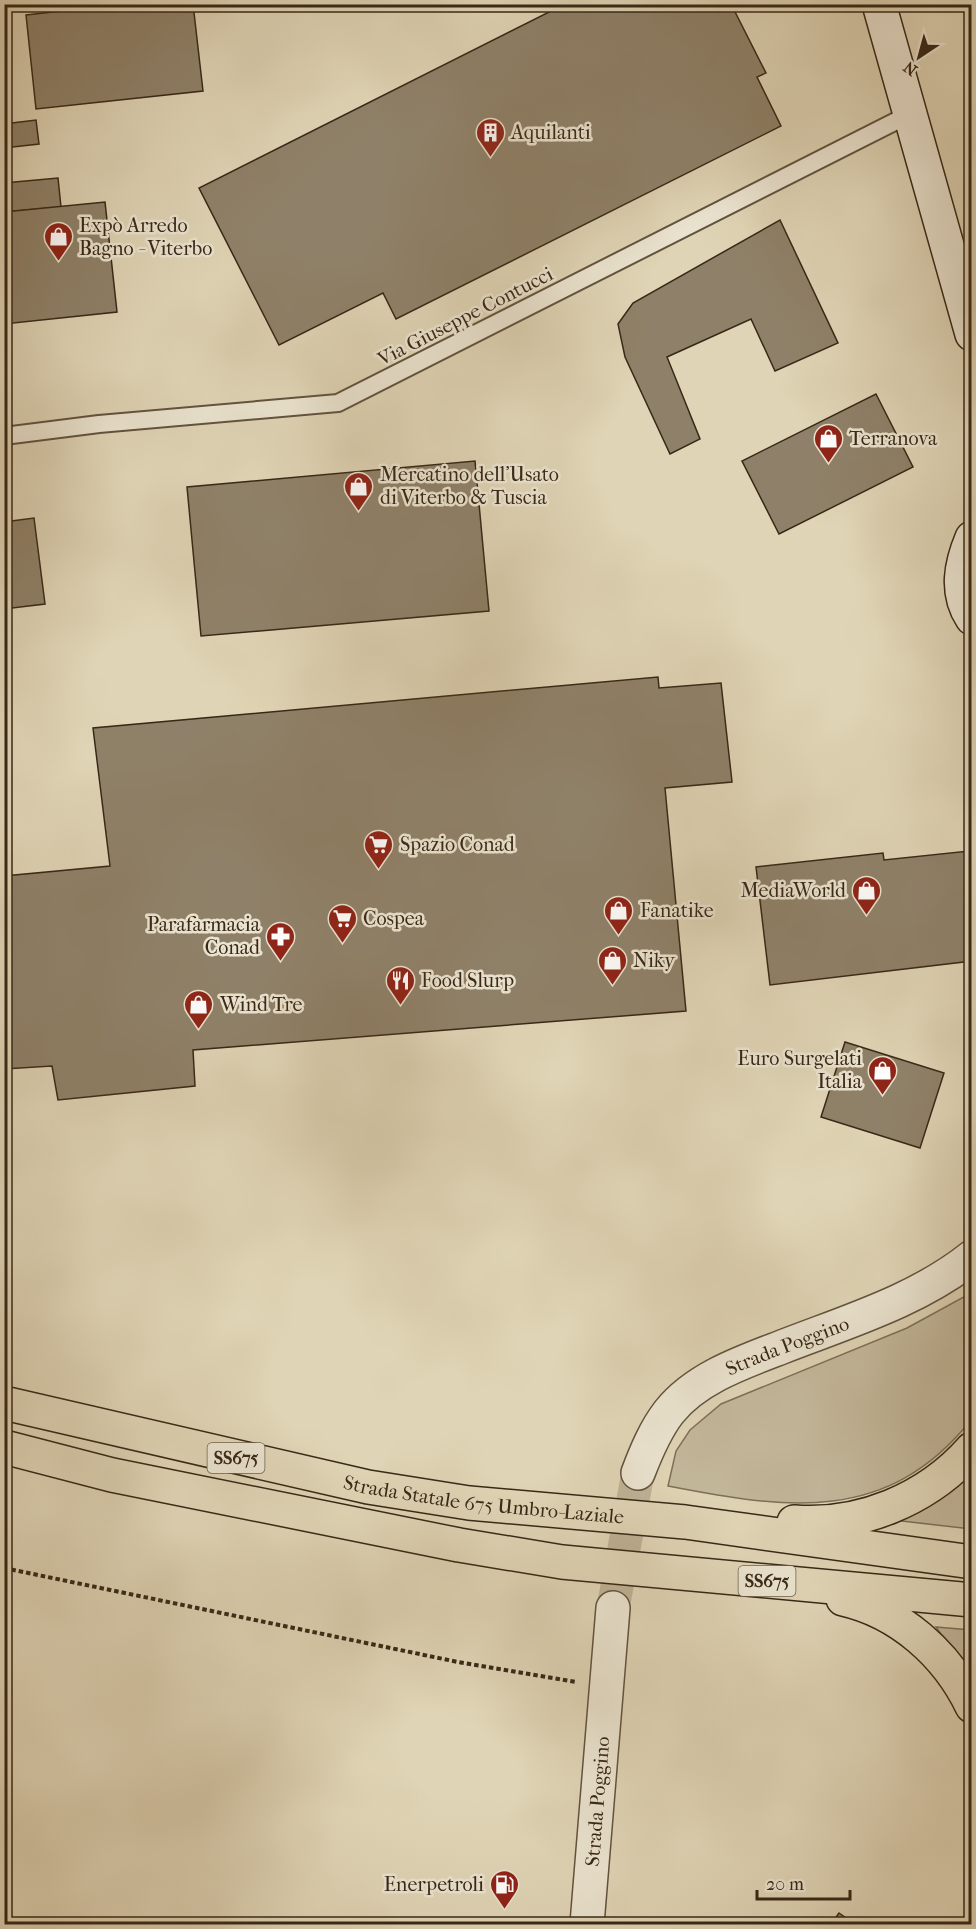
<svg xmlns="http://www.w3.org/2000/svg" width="976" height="1929" viewBox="0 0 976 1929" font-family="'IM FELL French Canon',serif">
<rect width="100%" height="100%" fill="#dfd4b5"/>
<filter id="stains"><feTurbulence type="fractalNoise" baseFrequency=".00333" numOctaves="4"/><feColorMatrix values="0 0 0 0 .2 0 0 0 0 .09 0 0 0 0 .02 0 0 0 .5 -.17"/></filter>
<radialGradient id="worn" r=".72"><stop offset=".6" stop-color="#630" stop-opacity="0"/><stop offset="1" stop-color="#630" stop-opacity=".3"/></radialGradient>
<g fill="#c3b79a" stroke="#7e7058" stroke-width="1.5">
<path d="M 971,1293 L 971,1420 C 887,1525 787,1509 668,1486 L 676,1451 L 690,1430 L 721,1404 L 907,1328 Z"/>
<polygon points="971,1467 971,1529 893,1520"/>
<polygon points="936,1627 971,1630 971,1676"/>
</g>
<g fill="#8f8169" stroke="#382817" stroke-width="1.5">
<polygon points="125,4 193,4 203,91 36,109 26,15"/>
<polygon points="565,4 731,4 766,73 757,77 781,126 396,319 383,293 279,345 199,188"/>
<polygon points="36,120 39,144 4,148 4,124"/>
<polygon points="58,178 61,207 4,212 4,183"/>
<polygon points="105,202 117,312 4,324 4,212"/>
<polygon points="780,220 838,343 775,371 751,319 667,357 700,439 670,454 625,357 618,324 633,303"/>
<polygon points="876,394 913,467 779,534 742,461"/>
<polygon points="475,461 489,611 201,636 187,487"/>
<polygon points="34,518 45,604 4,609 4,522"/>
<polygon points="658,677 659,688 721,683 732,782 665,788 686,1011 193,1050 195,1086 58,1100 52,1066 4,1069 4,876 110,866 93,728"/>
<polygon points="969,851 972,961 770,985 756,867 883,853 884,860"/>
<polygon points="845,1042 944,1073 920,1148 821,1117"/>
<polygon points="839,1913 855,1924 831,1924"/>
</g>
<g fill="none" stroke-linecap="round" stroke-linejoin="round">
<polyline stroke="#beb295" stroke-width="33" stroke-dasharray="33 16" stroke-linecap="butt" points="613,1608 638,1473"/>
<defs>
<polyline id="lane" points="4,436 99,424 338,403 910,114"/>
<g id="street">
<path id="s1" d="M 638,1473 C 646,1452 655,1430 669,1412 C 696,1378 743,1362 782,1347 C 846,1322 917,1301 972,1257"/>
<path id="s2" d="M 587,1924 L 613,1608"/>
</g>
<g id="secondary">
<polyline points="879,4 972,334"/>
<path d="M 972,538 C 961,564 955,592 972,618"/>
</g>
<g id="highway">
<path id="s3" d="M 4,1403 L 368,1487 L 469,1503 L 685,1522 L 972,1562"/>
<polyline points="4,1447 112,1475 459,1545 562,1562 972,1600"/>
<path d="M 794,1522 C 860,1527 927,1500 972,1449"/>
<path d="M 843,1599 C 900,1612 947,1654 972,1706"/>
</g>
</defs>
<use href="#lane" stroke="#62533e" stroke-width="20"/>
<use href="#street" stroke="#62533e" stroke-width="36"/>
<use href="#secondary" stroke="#382817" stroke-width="36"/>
<use href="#highway" stroke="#382817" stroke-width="36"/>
<polyline stroke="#382817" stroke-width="4" stroke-dasharray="4.5 3" stroke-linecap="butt" points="4,1568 458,1662 576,1682"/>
<use href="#lane" stroke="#eae3cf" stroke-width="16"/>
<use href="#street" stroke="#eae3cf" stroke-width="33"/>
<use href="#secondary" stroke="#eae3cf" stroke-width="33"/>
<use href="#highway" stroke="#dfd4b5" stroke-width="33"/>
</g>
<defs>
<symbol id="building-pin" viewBox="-11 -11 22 30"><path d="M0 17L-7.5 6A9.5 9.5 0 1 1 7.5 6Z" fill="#8f2418" stroke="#eae3cf"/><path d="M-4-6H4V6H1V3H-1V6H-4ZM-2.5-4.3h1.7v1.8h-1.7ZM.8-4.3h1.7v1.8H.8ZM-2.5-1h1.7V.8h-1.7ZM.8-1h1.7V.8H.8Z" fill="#fff"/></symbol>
<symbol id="shop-pin" viewBox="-11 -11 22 30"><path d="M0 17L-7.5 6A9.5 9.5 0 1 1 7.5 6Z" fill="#8f2418" stroke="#eae3cf"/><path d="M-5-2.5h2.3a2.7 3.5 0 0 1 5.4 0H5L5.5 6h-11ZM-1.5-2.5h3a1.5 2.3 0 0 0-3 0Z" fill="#fff"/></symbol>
<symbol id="supermarket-pin" viewBox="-11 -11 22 30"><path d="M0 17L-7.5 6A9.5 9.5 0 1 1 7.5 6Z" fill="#8f2418" stroke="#eae3cf"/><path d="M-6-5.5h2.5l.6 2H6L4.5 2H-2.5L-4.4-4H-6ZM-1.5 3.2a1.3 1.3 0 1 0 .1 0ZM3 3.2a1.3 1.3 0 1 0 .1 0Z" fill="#fff"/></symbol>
<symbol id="pharmacy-pin" viewBox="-11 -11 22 30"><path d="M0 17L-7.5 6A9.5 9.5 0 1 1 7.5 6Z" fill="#8f2418" stroke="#eae3cf"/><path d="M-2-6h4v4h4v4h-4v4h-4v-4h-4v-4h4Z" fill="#fff"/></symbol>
<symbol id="restaurant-pin" viewBox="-11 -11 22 30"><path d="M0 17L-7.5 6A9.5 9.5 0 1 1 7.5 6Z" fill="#8f2418" stroke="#eae3cf"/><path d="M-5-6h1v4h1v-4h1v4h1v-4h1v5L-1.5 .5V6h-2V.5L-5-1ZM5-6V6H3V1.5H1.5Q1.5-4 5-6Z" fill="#fff"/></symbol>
<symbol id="fuel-pin" viewBox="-11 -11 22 30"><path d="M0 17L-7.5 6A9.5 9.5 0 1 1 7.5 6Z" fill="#8f2418" stroke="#eae3cf"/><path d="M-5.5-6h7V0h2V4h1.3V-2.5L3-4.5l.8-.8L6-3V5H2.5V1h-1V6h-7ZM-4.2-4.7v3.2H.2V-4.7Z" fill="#fff"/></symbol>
</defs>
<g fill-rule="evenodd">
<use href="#building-pin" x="474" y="116" width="33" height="45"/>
<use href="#shop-pin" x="42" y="220" width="33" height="45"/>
<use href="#shop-pin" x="812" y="422" width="33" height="45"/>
<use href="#shop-pin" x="342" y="470" width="33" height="45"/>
<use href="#supermarket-pin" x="362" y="828" width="33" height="45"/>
<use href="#shop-pin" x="850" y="874" width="33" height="45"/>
<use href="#shop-pin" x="602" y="894" width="33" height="45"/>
<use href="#supermarket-pin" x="326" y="902" width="33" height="45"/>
<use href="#pharmacy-pin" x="264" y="920" width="33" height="45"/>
<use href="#shop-pin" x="596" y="944" width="33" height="45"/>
<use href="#restaurant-pin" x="384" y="964" width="33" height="45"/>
<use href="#shop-pin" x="182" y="988" width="33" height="45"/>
<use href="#shop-pin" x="866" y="1054" width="33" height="45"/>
<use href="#fuel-pin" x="488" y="1868" width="33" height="45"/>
</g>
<g text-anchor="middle" stroke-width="5" stroke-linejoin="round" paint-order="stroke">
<g fill="#eae3cf" stroke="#6d604e" stroke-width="1.5">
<rect x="207.5" y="1443" width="57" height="30" rx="4.5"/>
<rect x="738.5" y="1566" width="57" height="30" rx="4.5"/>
</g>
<g font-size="18" font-weight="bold" fill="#382817">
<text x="236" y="1464">SS675</text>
<text x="767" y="1587">SS675</text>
</g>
<g font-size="20" fill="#382817" stroke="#eae3cf" text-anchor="start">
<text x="511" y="139">Aquilanti</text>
<text x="79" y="232">Expò Arredo<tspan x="79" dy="23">Bagno - Viterbo</tspan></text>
<text x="849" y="445">Terranova</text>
<text x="380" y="481">Mercatino dell'Usato<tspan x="380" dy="23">di Viterbo &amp; Tuscia</tspan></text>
<text x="400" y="851">Spazio Conad</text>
<text x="846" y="897" text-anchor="end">MediaWorld</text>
<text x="640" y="917">Fanatike</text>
<text x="363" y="925">Cospea</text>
<text x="260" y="931" text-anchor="end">Parafarmacia<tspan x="260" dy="23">Conad</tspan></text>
<text x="633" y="967">Niky</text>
<text x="421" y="987">Food Slurp</text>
<text x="220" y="1011">Wind Tre</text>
<text x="862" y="1065" text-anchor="end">Euro Surgelati<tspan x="862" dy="23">Italia</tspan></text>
<text x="484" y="1891" text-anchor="end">Enerpetroli</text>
</g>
<g font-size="20" fill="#382817" stroke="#eae3cf">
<text transform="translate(465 316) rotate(-27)" y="7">Via Giuseppe Contucci</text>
<text dy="7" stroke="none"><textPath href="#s1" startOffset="206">Strada Poggino</textPath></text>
<text dy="7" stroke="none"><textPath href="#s3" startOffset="490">Strada Statale 675 Umbro-Laziale</textPath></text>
<text dy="7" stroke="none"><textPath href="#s2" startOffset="123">Strada Poggino</textPath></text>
</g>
</g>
<rect width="976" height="1929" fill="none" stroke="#dfd4b5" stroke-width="24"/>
<rect x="6" y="6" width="964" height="1917" fill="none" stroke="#382817" stroke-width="3"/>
<rect x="12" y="12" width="952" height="1905" fill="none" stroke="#382817" stroke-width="1.5"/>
<g transform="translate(919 57) rotate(216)" stroke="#eae3cf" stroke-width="4.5" paint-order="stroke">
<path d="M0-4.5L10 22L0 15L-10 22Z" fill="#382817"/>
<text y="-9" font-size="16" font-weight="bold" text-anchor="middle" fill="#382817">N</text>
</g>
<path d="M757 1890v9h93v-9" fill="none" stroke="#382817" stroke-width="3"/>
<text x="766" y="1890" font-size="18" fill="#382817" stroke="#eae3cf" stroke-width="4.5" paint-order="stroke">20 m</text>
<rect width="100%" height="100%" filter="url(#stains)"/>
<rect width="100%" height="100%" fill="url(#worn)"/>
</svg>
